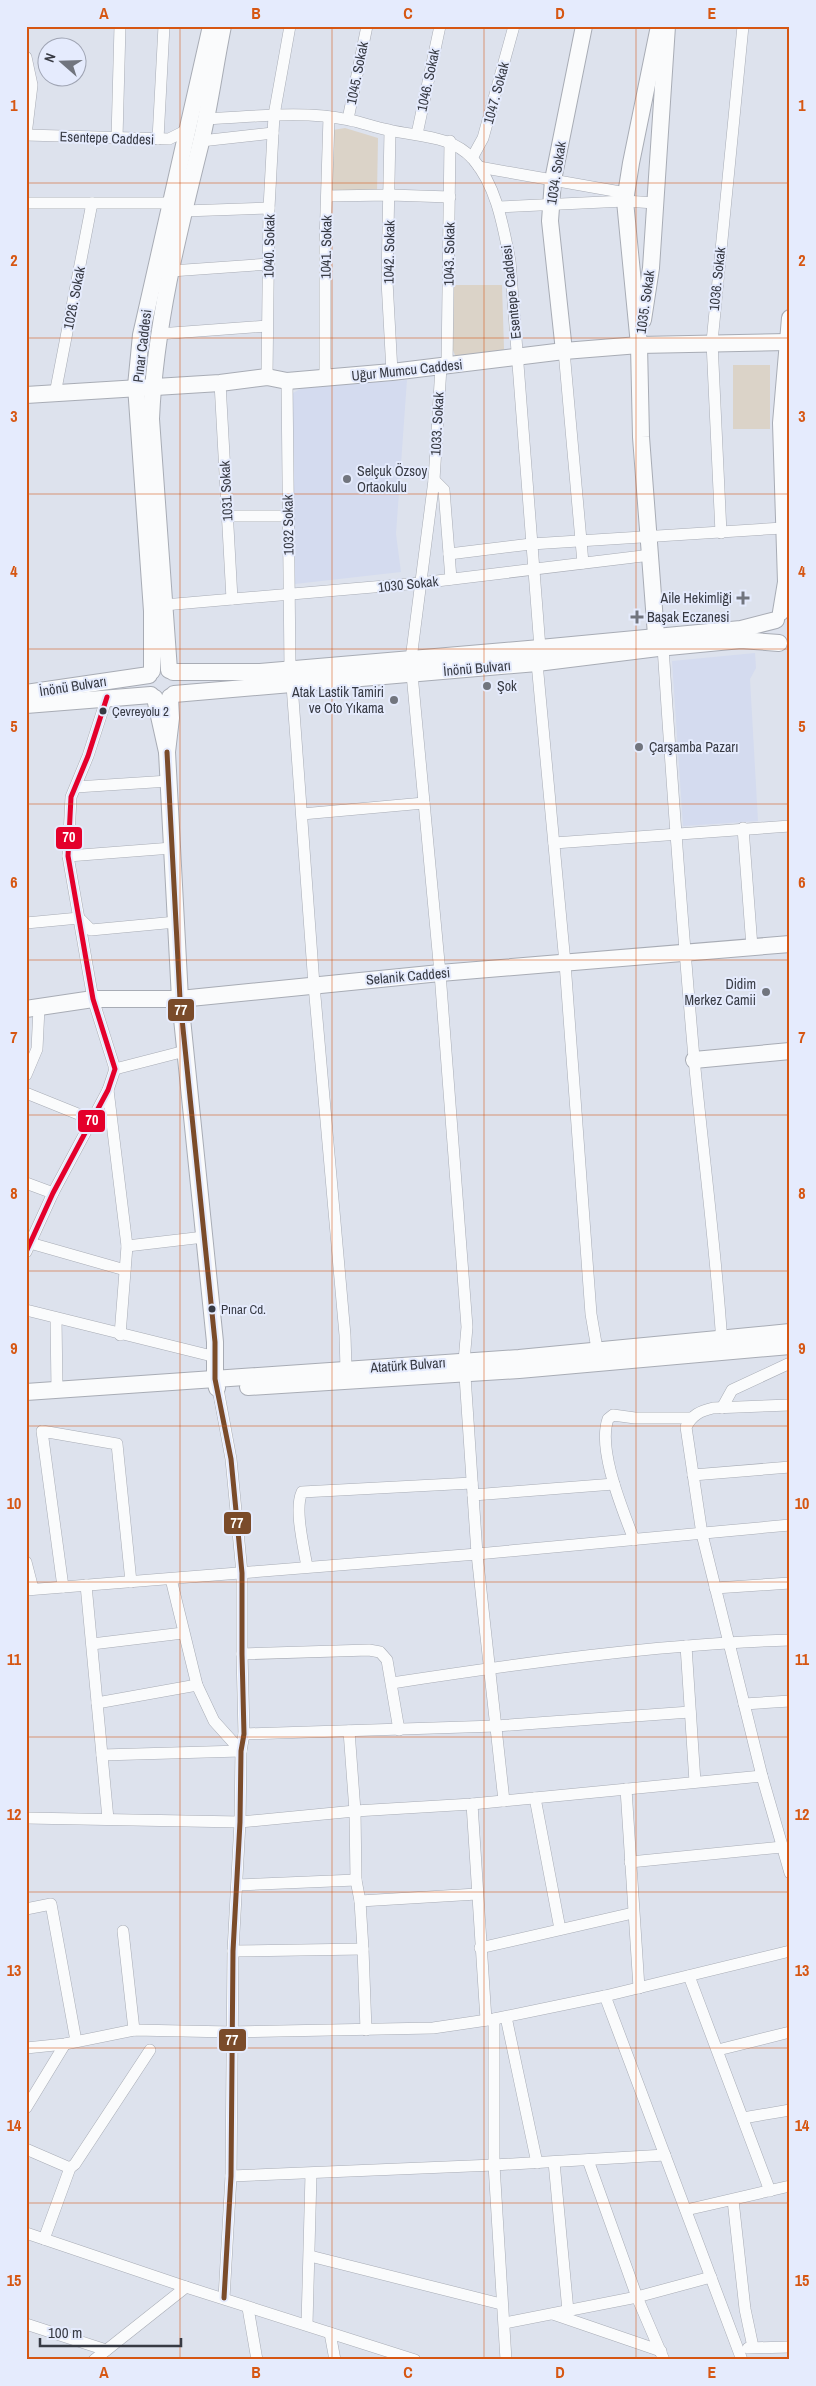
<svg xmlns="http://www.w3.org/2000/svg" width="816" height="2386" viewBox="0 0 816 2386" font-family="'Archivo Narrow',sans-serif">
<rect width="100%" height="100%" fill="#dde2ed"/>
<g fill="#d4dbef">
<polygon points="407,380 396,534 401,572 295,584 293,393 304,387"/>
<polygon points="755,653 756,668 750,679 758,821 683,826 672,661"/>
</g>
<g fill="#dbd3c8">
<polygon points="345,128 378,138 377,193 332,193 333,130"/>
<polygon points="454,285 502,285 504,349 498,355 456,358 453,350"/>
<rect x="733" y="365" width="37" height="64"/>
</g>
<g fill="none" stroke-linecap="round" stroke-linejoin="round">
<defs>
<g id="street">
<polyline points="26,57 32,85 26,135"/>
<path d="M 205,119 C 251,117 304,110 349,120 C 362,122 375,128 389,130 C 419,137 451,135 473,159 C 497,187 503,226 510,261 L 540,648"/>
<polyline points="348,119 367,26"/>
<polyline points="390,131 387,281 392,372"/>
<polyline points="417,134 440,26"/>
<polyline points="26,135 169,139 185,131"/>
<polyline points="117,138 120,26"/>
<polyline points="158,139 164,26"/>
<polyline points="201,141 273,133"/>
<polyline points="472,158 483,138 514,26"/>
<polyline points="479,167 626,193"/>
<polyline points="327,196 390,195 450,197"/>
<polyline points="26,203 169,203"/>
<polyline points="499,207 625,201 655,203"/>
<polyline points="184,211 269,208"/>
<polyline points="171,271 269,264"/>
<polyline points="158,334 267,326"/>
<polyline points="564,351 583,563"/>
<polyline points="447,366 450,141"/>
<polyline points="267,377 269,208 274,115 290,26"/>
<polyline points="325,377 325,244 329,117"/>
<polyline points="287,381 290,669"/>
<polyline points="220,383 232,599"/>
<polyline points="55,394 92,203"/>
<polyline points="434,480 444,490 451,579"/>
<polyline points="227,516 287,516"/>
<polyline points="721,533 712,342 743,26"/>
<polyline points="449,554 531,544 783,528"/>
<polyline points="164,605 420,583 651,555"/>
<path d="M 663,647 C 672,784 682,921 694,1058 C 703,1154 716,1249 722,1344"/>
<polyline points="411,659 434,480 441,367"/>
<polyline points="537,663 565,963 591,1314 597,1349"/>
<polyline points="412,674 440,973 467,1327 464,1361 477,1554 504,1801"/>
<polyline points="292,685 314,985 345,1335 346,1369"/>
<polyline points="76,787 169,781"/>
<polyline points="302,814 424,803"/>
<polyline points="743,828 752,947"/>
<polyline points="554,843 790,826"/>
<polyline points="68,856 172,848"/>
<polyline points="26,923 79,918 91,930 176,922"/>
<polyline points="115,1069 185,1051"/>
<polyline points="26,1075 37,1049 39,1008"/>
<polyline points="108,1090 127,1246 120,1335"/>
<polyline points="26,1093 93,1120"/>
<polyline points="26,1183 53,1193"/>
<polyline points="30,1243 125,1270"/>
<polyline points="127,1246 204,1237"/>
<polyline points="26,1252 53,1193 108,1090 115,1069 93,999 68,856 71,797 88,756 107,697"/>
<polyline points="26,1310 216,1357"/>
<polyline points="56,1318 57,1390"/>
<polyline points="218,1389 231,1459 242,1573 242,1654 244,1734 241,1751 240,1822 233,1951 231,2176 224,2298"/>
<path d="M 790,1405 L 713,1408 C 700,1411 692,1415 686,1427 L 702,1534 L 762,1776 L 790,1873"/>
<polyline points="722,1408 732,1390 790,1363"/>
<polyline points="693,1475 790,1467"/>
<polyline points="473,1495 614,1484"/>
<path d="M 634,1540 C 623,1510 597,1450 608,1419 L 613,1415 L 635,1418 L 690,1418"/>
<polyline points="26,1562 33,1589"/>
<path d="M 307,1567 C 304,1548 294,1509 302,1492 L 472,1483"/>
<polyline points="171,1579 197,1685 214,1721 241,1751"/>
<polyline points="86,1585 108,1819"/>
<polyline points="63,1587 42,1431 117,1444 131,1582"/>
<polyline points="715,1588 790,1583"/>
<polyline points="26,1590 477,1554 790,1525"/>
<polyline points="92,1644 183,1633"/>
<polyline points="686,1646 695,1782"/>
<polyline points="242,1654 369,1650 380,1652 387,1660 399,1730"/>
<path d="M 392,1683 C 523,1663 657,1644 790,1640"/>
<polyline points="97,1703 197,1685"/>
<polyline points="744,1704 790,1701"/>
<polyline points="349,1731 355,1811 356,1880 360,1901 363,1949 366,2030"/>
<polyline points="244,1734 496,1726 690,1712"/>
<polyline points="102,1755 241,1751"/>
<polyline points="626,1789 639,1988"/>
<polyline points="535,1798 560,1929"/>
<polyline points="472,1804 486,2020"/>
<polyline points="26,1818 240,1822 355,1811 472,1804 762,1776"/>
<polyline points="630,1862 782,1847"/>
<polyline points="237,1885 356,1880"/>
<polyline points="360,1901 477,1894"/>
<polyline points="26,1909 51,1904 76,2041"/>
<polyline points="123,1931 134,2030"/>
<polyline points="480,1948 633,1913"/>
<polyline points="233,1951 363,1949"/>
<polyline points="689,1976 770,2191"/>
<polyline points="605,1996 742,2360"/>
<polyline points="506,2017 537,2163"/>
<polyline points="494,2019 494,2165 506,2360"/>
<polyline points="26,2048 65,2044 134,2030 231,2032 433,2028 494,2019 605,1996 790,1951"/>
<polyline points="718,2050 790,2032"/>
<polyline points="26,2108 65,2044"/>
<polyline points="743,2118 790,2110"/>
<polyline points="26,2149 70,2168"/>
<polyline points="588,2160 637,2297 664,2360"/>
<polyline points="554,2162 568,2311"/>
<polyline points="231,2176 494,2165 665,2155"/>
<polyline points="733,2200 745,2309 753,2347"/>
<polyline points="686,2210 790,2186"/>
<polyline points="26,2233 186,2287 415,2360"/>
<polyline points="44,2239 70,2168 75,2164 150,2050"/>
<polyline points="310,2256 501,2304"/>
<polyline points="248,2308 257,2360"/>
<polyline points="553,2314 661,2351"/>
<polyline points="505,2323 637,2297 711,2277"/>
<polyline points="26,2324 106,2350"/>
<polyline points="307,2324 311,2174"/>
<polyline points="330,2333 335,2360"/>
<polyline points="748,2348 790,2347"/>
<polyline points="94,2360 186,2287"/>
</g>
<g id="secondary">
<polyline points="643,320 651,268 667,26"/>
<polyline points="564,351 550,221 553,180 584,26"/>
<polyline points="26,395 220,383 267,377 287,381 392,372 564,351 639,345 787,342"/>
<polyline points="781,612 786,582 781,423 790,318"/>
<polyline points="656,635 641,437 639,345 625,201 631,163 659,26"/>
<path d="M 169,670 L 151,419 C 155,325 178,234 201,142 C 210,105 215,65 223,26"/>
<polyline points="152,671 152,611 136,386 141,335 211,26"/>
<polyline points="173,672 260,672 540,648 741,629 776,620"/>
<polyline points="26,693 149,675"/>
<polyline points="174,694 537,663 658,648 741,640 779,643"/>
<polyline points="155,698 167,752 171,718 170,697"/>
<polyline points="26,705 151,695"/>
<polyline points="167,752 180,999 215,1342 215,1379 217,1388"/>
<polyline points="26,1009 93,999 180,999 440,973 790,944"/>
<polyline points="694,1060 790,1051"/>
<polyline points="248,1387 519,1370 790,1346"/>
<polyline points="26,1392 519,1358 790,1332"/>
</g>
</defs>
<use href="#street" stroke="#a8acb5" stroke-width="12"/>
<use href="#secondary" stroke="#a8acb5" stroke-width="18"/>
<use href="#street" stroke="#fafbfc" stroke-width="11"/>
<use href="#secondary" stroke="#fafbfc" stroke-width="16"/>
<defs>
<polyline id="bus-1" points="167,752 180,999 215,1342 215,1379 231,1459 242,1573 242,1654 244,1734 241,1751 240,1822 233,1951 231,2176 224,2298"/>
<polyline id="bus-2" points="26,1252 53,1193 108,1090 115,1069 93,999 68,856 71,797 88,756 107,697"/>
</defs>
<use href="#bus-1" stroke="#e5ebfd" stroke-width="9"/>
<use href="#bus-2" stroke="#e5ebfd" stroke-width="9"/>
<use href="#bus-1" stroke="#7a4b2a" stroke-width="5"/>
<use href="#bus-2" stroke="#e4002b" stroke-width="5"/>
</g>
<path fill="none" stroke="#d65612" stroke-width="1" stroke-opacity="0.55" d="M 180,26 L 180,2360M 332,26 L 332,2360M 484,26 L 484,2360M 636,26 L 636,2360M 26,183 L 790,183M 26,338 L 790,338M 26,494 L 790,494M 26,649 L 790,649M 26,804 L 790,804M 26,960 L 790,960M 26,1115 L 790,1115M 26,1271 L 790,1271M 26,1426 L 790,1426M 26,1582 L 790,1582M 26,1737 L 790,1737M 26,1892 L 790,1892M 26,2048 L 790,2048M 26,2203 L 790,2203"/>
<g fill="#71757e" stroke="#e5ebfd" stroke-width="2">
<circle cx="347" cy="479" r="5"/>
<path d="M740.5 590.5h5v5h5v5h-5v5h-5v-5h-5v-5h5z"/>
<path d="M634.5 609.5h5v5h5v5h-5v5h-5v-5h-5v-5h5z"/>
<circle cx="487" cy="686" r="5"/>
<circle cx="394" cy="700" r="5"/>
<circle cx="639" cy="747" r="5"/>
<circle cx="766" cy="992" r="5"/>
</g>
<g fill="#373a43" stroke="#e5ebfd" stroke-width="2">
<circle cx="103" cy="711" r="4.5"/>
<circle cx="212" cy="1309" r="4.5"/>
</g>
<g text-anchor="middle" stroke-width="4" stroke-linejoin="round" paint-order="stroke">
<g font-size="13" fill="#373a43" stroke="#e5ebfd" text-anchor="start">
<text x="112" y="716">Çevreyolu 2</text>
<text x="221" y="1314">Pınar Cd.</text>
</g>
<g font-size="14" fill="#373a43" stroke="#e5ebfd">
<text transform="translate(357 73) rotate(-79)" y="5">1045. Sokak</text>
<text transform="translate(428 80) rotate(-78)" y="5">1046. Sokak</text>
<text transform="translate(496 93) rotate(-75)" y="5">1047. Sokak</text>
<text transform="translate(107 138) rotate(2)" y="5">Esentepe Caddesi</text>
<text transform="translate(556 173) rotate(-81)" y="5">1034. Sokak</text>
<text transform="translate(269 246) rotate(-89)" y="5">1040. Sokak</text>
<text transform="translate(326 247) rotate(-89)" y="5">1041. Sokak</text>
<text transform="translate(389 252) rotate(-89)" y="5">1042. Sokak</text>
<text transform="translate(449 254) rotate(-89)" y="5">1043. Sokak</text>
<text transform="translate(717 279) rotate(-84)" y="5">1036. Sokak</text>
<text transform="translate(511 292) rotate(-96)" y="5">Esentepe Caddesi</text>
<text transform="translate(74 298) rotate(-79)" y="5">1026. Sokak</text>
<text transform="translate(645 302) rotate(-82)" y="5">1035. Sokak</text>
<text transform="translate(142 346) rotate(-83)" y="5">Pınar Caddesi</text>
<text transform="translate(407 370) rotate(-6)" y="5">Uğur Mumcu Caddesi</text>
<text transform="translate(437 424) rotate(-87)" y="5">1033. Sokak</text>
<text transform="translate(226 491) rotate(-93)" y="5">1031 Sokak</text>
<text transform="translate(288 525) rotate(-91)" y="5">1032 Sokak</text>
<text transform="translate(408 584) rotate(-6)" y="5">1030 Sokak</text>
<text transform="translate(477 668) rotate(-5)" y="5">İnönü Bulvarı</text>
<text transform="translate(73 686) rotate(-9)" y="5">İnönü Bulvarı</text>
<text transform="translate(408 976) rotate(-5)" y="5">Selanik Caddesi</text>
<text transform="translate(408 1365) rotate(-4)" y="5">Atatürk Bulvarı</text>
</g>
<g font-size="14" fill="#373a43" stroke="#e5ebfd" text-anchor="start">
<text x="357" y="476">Selçuk Özsoy<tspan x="357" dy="16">Ortaokulu</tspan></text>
<text x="732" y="603" text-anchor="end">Aile Hekimliği</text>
<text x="647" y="622">Başak Eczanesi</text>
<text x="497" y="691">Şok</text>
<text x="384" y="697" text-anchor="end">Atak Lastik Tamiri<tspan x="384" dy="16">ve Oto Yıkama</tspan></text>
<text x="649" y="752">Çarşamba Pazarı</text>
<text x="756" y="989" text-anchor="end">Didim<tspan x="756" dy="16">Merkez Camii</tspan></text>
</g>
</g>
<g stroke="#e5ebfd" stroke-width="2">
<rect x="55" y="826" width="28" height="24" rx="5" fill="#e4002b"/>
<rect x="167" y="998" width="28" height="24" rx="5" fill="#7a4b2a"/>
<rect x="77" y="1109" width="29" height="24" rx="5" fill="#e4002b"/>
<rect x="223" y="1511" width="29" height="24" rx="5" fill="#7a4b2a"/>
<rect x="218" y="2028" width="29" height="24" rx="5" fill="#7a4b2a"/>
</g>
<g font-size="14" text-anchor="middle" font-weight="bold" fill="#fff">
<text x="69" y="842">70</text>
<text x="181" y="1015">77</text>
<text x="92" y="1125">70</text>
<text x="237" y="1528">77</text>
<text x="232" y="2045">77</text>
</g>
<rect width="816" height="2386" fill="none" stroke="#e5ebfd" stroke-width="55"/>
<g transform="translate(62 62) rotate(290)"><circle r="24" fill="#e5ebfd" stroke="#9fa4b3"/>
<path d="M0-4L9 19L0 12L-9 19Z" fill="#71757e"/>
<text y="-8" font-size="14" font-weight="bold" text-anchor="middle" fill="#373a43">N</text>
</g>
<path d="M40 2338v8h141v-8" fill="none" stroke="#373a43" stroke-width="2.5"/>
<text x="48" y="2338" font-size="15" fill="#373a43" stroke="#e5ebfd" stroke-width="4" paint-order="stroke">100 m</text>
<rect x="28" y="28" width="760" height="2330" fill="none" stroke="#d65612" stroke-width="2"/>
<g font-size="16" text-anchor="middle" font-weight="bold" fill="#d65612">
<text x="104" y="19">A</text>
<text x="256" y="19">B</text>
<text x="408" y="19">C</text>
<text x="560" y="19">D</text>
<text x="712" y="19">E</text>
<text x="14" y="111">1</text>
<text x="802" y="111">1</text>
<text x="14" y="266">2</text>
<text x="802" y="266">2</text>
<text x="14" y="422">3</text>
<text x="802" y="422">3</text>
<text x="14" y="577">4</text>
<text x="802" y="577">4</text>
<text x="14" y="732">5</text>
<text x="802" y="732">5</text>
<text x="14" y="888">6</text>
<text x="802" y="888">6</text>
<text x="14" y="1043">7</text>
<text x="802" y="1043">7</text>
<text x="14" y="1199">8</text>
<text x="802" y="1199">8</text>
<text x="14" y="1354">9</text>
<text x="802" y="1354">9</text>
<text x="14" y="1509">10</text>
<text x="802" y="1509">10</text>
<text x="14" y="1665">11</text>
<text x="802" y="1665">11</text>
<text x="14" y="1820">12</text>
<text x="802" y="1820">12</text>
<text x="14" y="1976">13</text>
<text x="802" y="1976">13</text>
<text x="14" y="2131">14</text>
<text x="802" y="2131">14</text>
<text x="14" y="2286">15</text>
<text x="802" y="2286">15</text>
<text x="104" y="2378">A</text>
<text x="256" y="2378">B</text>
<text x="408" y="2378">C</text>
<text x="560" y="2378">D</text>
<text x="712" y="2378">E</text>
</g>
</svg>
